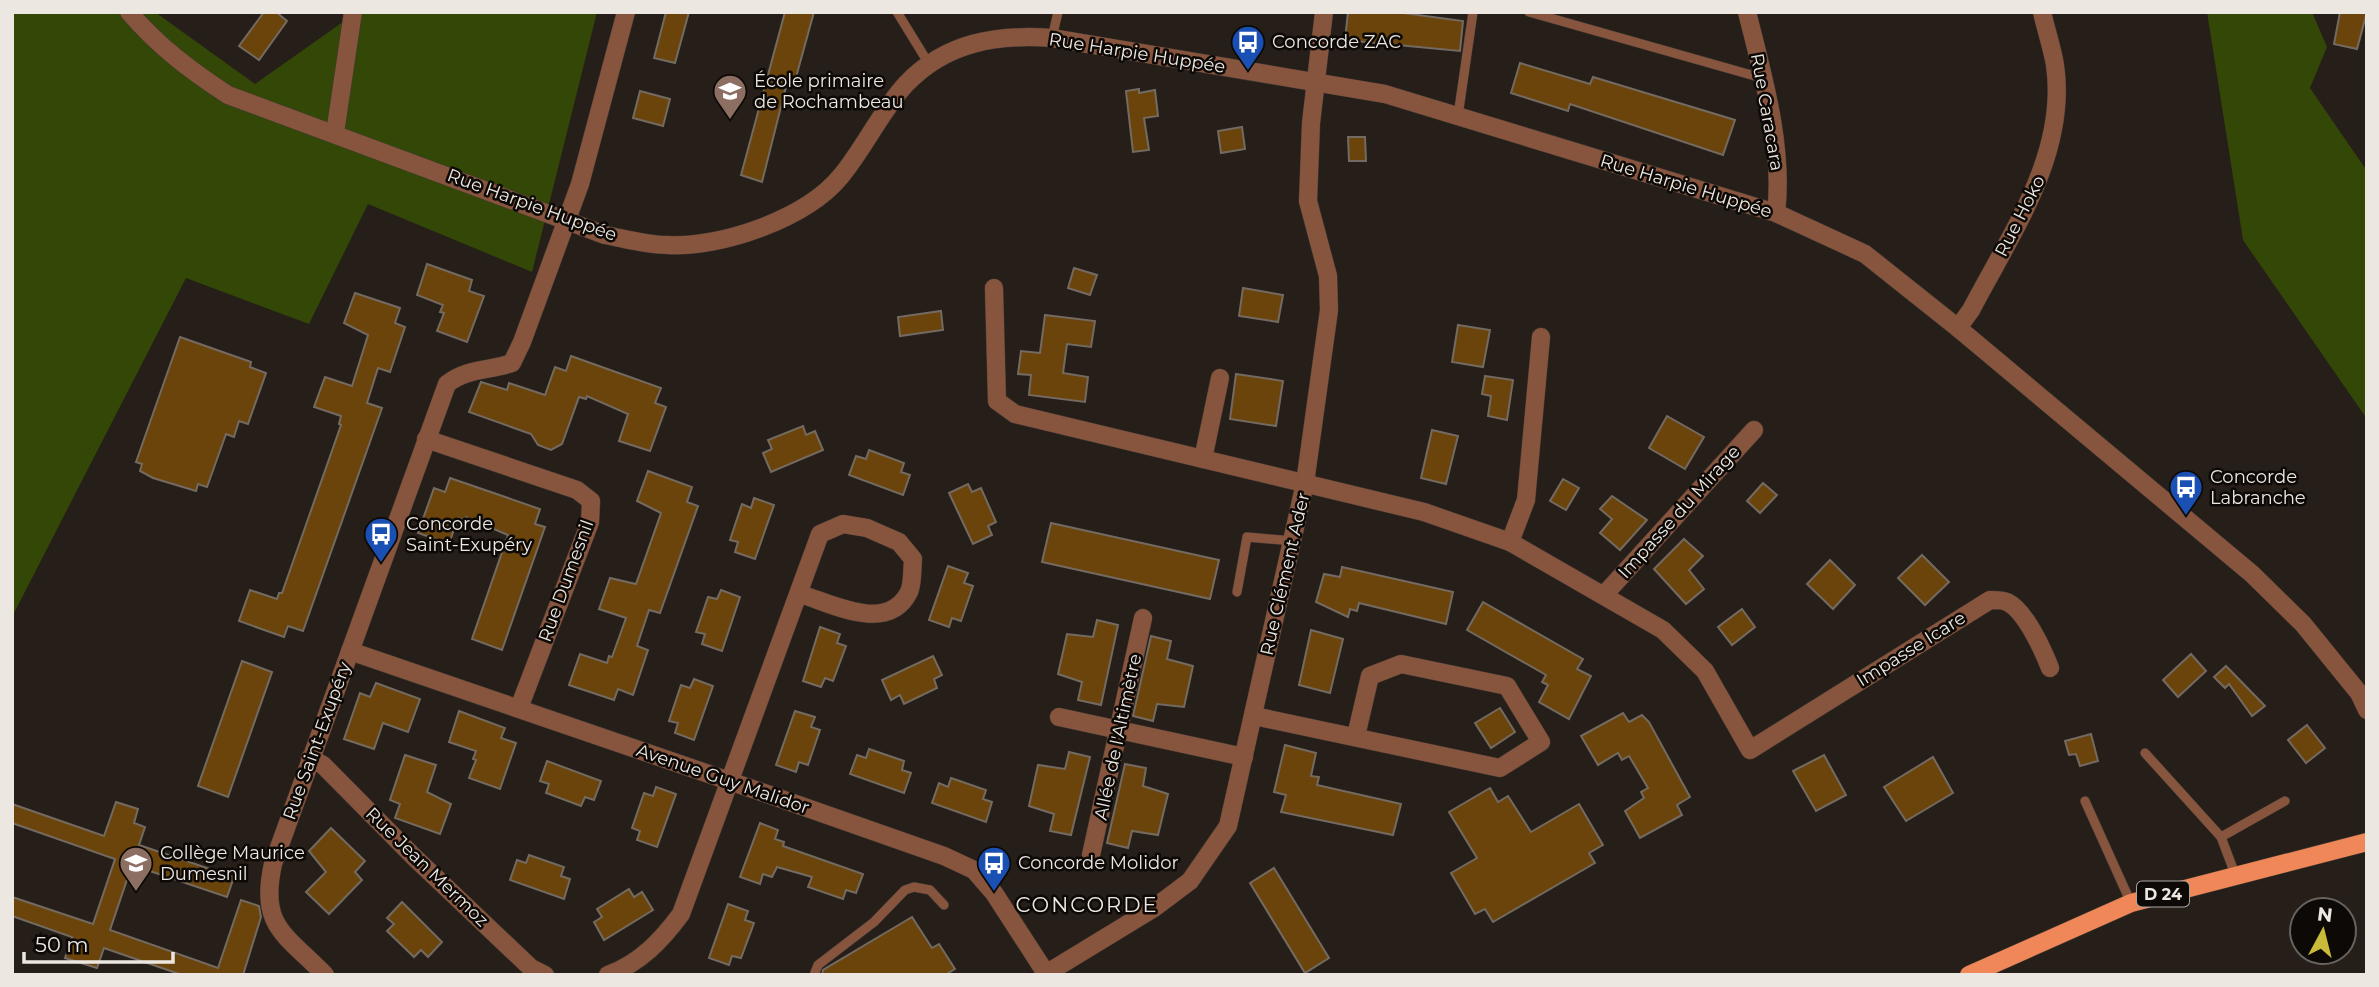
<svg xmlns="http://www.w3.org/2000/svg" width="2379" height="987" viewBox="0 0 2379 987" font-family="Montserrat,sans-serif">
<rect width="100%" height="100%" fill="#261e18"/>
<g fill="#334707">
<polygon points="12,12 155,12 255,84 357,12 597,12 532,272 368,204 309,324 186,278 12,617"/>
<polygon points="2207,12 2312,12 2327,47 2310,88 2367,171 2367,419 2243,240"/>
</g>
<g fill="#6b440c" stroke="#736a61" stroke-width="2">
<polygon points="264,12 276,12 287,21 259,60 239,46"/>
<polygon points="666,12 689,12 675,63 654,58"/>
<polygon points="785,12 814,12 795,81 788,79 762,182 741,175"/>
<polygon points="1348,12 1396,12 1463,21 1460,51 1345,40"/>
<polygon points="2340,12 2367,12 2357,49 2334,44"/>
<polygon points="1520,63 1590,84 1593,77 1735,120 1723,155 1570,104 1568,111 1511,93"/>
<polygon points="1139,89 1139,93 1155,90 1158,116 1144,118 1149,150 1133,152 1126,91"/>
<polygon points="640,91 670,99 663,126 633,118"/>
<polygon points="1242,127 1245,149 1221,153 1218,131"/>
<polygon points="1348,137 1365,137 1366,161 1349,161"/>
<polygon points="427,264 472,280 469,291 484,296 467,342 437,331 444,313 440,312 443,305 417,295"/>
<polygon points="1074,268 1097,275 1090,295 1068,288"/>
<polygon points="1243,288 1283,295 1278,322 1239,316"/>
<polygon points="355,293 400,308 395,323 405,327 390,372 378,368 367,403 382,408 303,631 288,626 284,637 239,621 250,590 277,599 279,593 282,593 308,519 341,425 339,424 341,416 314,407 325,377 352,386 368,335 344,323"/>
<polygon points="941,311 943,330 900,336 898,317"/>
<polygon points="1045,315 1095,321 1091,347 1067,344 1063,373 1088,377 1085,402 1029,395 1031,375 1018,374 1021,351 1040,353"/>
<polygon points="1458,325 1490,330 1483,367 1452,362"/>
<polygon points="180,337 251,362 250,367 266,373 248,424 239,421 234,437 226,434 207,487 198,484 196,491 153,478 140,471 142,464 136,462"/>
<polygon points="571,356 661,388 655,403 666,407 650,451 619,441 628,414 587,396 586,399 579,397 562,444 551,450 538,445 531,434 469,412 481,382 507,390 509,383 545,395 555,367 566,371"/>
<polygon points="1236,374 1283,381 1276,426 1230,419"/>
<polygon points="1485,376 1513,380 1507,420 1488,416 1491,396 1482,394"/>
<polygon points="1667,416 1704,437 1685,469 1649,448"/>
<polygon points="803,426 806,435 815,431 823,450 771,472 763,453 772,449 768,440"/>
<polygon points="1432,430 1458,436 1446,484 1421,478"/>
<polygon points="869,450 904,463 901,472 910,475 903,495 849,475 856,456 866,459"/>
<polygon points="648,471 692,487 687,502 698,506 660,613 649,610 637,646 648,650 633,695 618,689 614,700 569,685 580,654 607,663 609,656 612,657 626,618 599,609 610,578 636,584 661,513 637,501"/>
<polygon points="450,478 540,509 535,524 545,527 502,650 472,639 508,535 466,517 465,520 458,518 449,544 418,533 434,488 445,492"/>
<polygon points="1563,479 1579,488 1566,510 1550,501"/>
<polygon points="1763,483 1777,495 1760,513 1747,501"/>
<polygon points="968,484 972,492 981,488 996,522 988,526 992,535 973,544 949,493"/>
<polygon points="1612,496 1647,520 1620,550 1600,533 1612,519 1600,509"/>
<polygon points="754,498 774,505 755,559 735,552 738,542 730,540 742,504 751,508"/>
<polygon points="1051,523 1219,560 1210,599 1042,562"/>
<polygon points="1684,539 1703,556 1689,570 1704,589 1686,604 1654,569"/>
<polygon points="1922,555 1949,582 1925,605 1898,578"/>
<polygon points="1830,560 1855,585 1833,609 1807,584"/>
<polygon points="948,566 968,573 964,583 973,586 961,621 952,618 949,627 929,620"/>
<polygon points="1342,567 1453,592 1446,624 1359,603 1357,611 1350,609 1348,617 1316,602 1324,574 1340,577"/>
<polygon points="721,590 740,597 722,651 702,644 705,634 696,632 708,597 717,599"/>
<polygon points="1483,602 1583,659 1577,669 1591,676 1569,719 1539,702 1548,685 1542,682 1546,675 1467,630"/>
<polygon points="1742,609 1755,627 1732,645 1718,627"/>
<polygon points="1097,620 1118,625 1101,705 1078,700 1082,682 1058,674 1067,634 1093,637"/>
<polygon points="820,627 840,634 837,643 846,646 833,681 825,678 821,687 803,681"/>
<polygon points="1311,630 1343,639 1330,693 1299,685"/>
<polygon points="1151,636 1171,641 1167,659 1193,666 1184,707 1157,704 1153,721 1133,716"/>
<polygon points="2191,654 2206,671 2178,697 2163,680"/>
<polygon points="933,656 942,675 934,679 937,688 904,704 900,695 891,700 882,680"/>
<polygon points="242,661 272,672 228,797 198,786"/>
<polygon points="2226,666 2265,706 2252,716 2229,684 2225,688 2214,677"/>
<polygon points="694,679 713,686 694,740 675,733 678,723 669,721 681,685 690,688"/>
<polygon points="376,683 420,699 408,732 383,723 374,749 344,739 360,693 370,697"/>
<polygon points="1500,708 1515,732 1491,748 1475,723"/>
<polygon points="459,711 505,728 501,738 516,743 500,789 469,778 476,760 473,759 476,751 449,742"/>
<polygon points="795,711 815,717 811,727 820,730 808,765 799,762 796,772 776,765"/>
<polygon points="1623,713 1629,722 1642,715 1649,722 1690,797 1677,805 1682,815 1640,838 1625,811 1644,798 1641,792 1648,788 1629,756 1622,760 1618,753 1598,765 1581,736"/>
<polygon points="2307,725 2325,748 2306,763 2288,740"/>
<polygon points="2091,734 2098,761 2080,766 2076,754 2069,755 2065,741"/>
<polygon points="1285,745 1316,753 1311,776 1319,777 1317,785 1401,804 1393,835 1281,812 1286,795 1274,792"/>
<polygon points="869,749 904,761 902,770 911,773 904,793 850,774 857,755 866,758"/>
<polygon points="1069,752 1090,757 1071,835 1050,831 1054,814 1029,806 1038,765 1065,769"/>
<polygon points="405,755 436,765 427,792 451,804 440,834 395,818 400,804 390,800"/>
<polygon points="1824,755 1846,795 1816,811 1793,771"/>
<polygon points="1933,757 1953,793 1906,821 1884,787"/>
<polygon points="547,761 601,781 594,800 585,797 581,806 546,793 549,784 540,781"/>
<polygon points="1125,764 1146,768 1143,786 1168,794 1158,835 1132,831 1128,848 1107,843"/>
<polygon points="951,778 986,790 983,799 992,802 986,822 932,803 939,783 948,787"/>
<polygon points="656,787 676,794 657,847 637,840 640,831 632,828 644,793 653,796"/>
<polygon points="1490,788 1498,802 1508,796 1531,832 1579,804 1603,845 1589,853 1595,863 1493,922 1485,909 1475,914 1451,873 1477,858 1449,812"/>
<polygon points="116,802 138,809 134,823 145,827 139,845 234,877 227,897 132,865 110,930 218,968 241,900 259,906 261,917 243,975 182,975 104,948 97,968 65,958 72,937 12,916 12,897 93,924 115,859 12,823 12,804 104,836"/>
<polygon points="760,823 778,830 775,839 784,842 783,846 863,874 856,893 846,890 843,899 808,887 812,877 777,867 772,877 763,874 760,884 740,877"/>
<polygon points="331,828 365,861 355,872 362,880 329,914 306,892 326,872 309,851"/>
<polygon points="529,855 564,867 561,876 570,879 564,899 510,880 517,860 526,863"/>
<polygon points="1274,868 1329,958 1305,973 1250,883"/>
<polygon points="629,889 634,897 642,892 653,910 604,940 594,922 602,917 597,909"/>
<polygon points="402,902 442,942 428,957 421,950 414,957 387,931 394,924 387,918"/>
<polygon points="728,904 748,911 745,920 754,923 741,958 732,956 729,965 709,958"/>
<polygon points="912,917 932,948 939,944 955,969 945,975 822,975 823,970"/>
</g>
<g fill="none" stroke-linecap="round" stroke-linejoin="round">
<defs>
<g id="service">
<polyline points="897,12 929,64"/>
<polyline points="1529,12 1762,78"/>
<polyline points="1052,38 1058,12"/>
<polyline points="1458,116 1473,12"/>
<polyline points="1237,592 1247,537 1293,541"/>
<polyline points="2145,753 2221,837 2235,874"/>
<polyline points="2085,801 2131,903"/>
<polyline points="2221,837 2285,801"/>
<polyline points="814,975 818,965 874,922 905,890 914,887 930,890 944,905"/>
</g>
<g id="minor">
<path d="M 129,12 C 158,46 191,71 228,95 L 605,235 C 626,239 647,245 668,245 C 722,248 807,218 841,176 C 865,147 881,111 906,84 C 946,42 997,34 1052,38 L 1385,94 L 1776,213 L 1865,254 L 1958,328 L 2252,574 L 2303,624 L 2359,693 L 2367,710"/>
<path d="M 1747,12 C 1763,76 1784,147 1776,213"/>
<polyline points="335,133 353,12"/>
<path d="M 994,288 L 997,401 L 1015,414 L 1424,512 L 1510,542 L 1663,630 L 1705,671 L 1750,750 L 1990,600 C 1995,600 2003,600 2007,602 C 2025,610 2043,650 2050,668"/>
<path d="M 1958,328 L 1971,310 C 2010,235 2068,154 2055,65 C 2052,47 2046,30 2042,12"/>
<polyline points="426,439 577,490 591,501 590,522 519,708"/>
<polyline points="1203,459 1220,378"/>
<polyline points="1510,542 1526,500 1541,337"/>
<polyline points="1604,595 1754,430"/>
<polyline points="350,651 773,796 944,856 974,870 994,893 1047,975"/>
<polyline points="1254,716 1500,768 1541,742 1507,686 1401,664 1370,676 1356,736"/>
<polyline points="1059,717 1244,757"/>
<polyline points="310,758 323,765 414,857 531,968 545,975"/>
<polyline points="1091,855 1143,618"/>
<path d="M 325,975 C 285,934 259,926 273,864 L 447,384 C 467,368 489,371 512,363 L 522,342 L 580,184 L 626,12"/>
<path d="M 608,975 C 640,963 661,941 681,914 L 820,534 L 843,524 L 867,528 L 899,542 L 913,559 C 912,569 913,583 909,592 C 888,634 833,604 800,594"/>
<polyline points="1044,975 1154,908 1190,881 1228,826 1305,483 1329,310 1328,276 1308,201 1311,123 1324,12"/>
</g>
<polyline id="primary" points="1969,975 2131,903 2367,842"/>
</defs>
<use href="#service" stroke="#423a34" stroke-width="10"/>
<use href="#minor" stroke="#423a34" stroke-width="19"/>
<use href="#primary" stroke="#423a34" stroke-width="19"/>
<use href="#service" stroke="#87543e" stroke-width="9"/>
<use href="#minor" stroke="#87543e" stroke-width="18"/>
<use href="#primary" stroke="#ef8758" stroke-width="18"/>
</g>
<defs>
<symbol id="bus-pin" viewBox="-11 -11 22 30"><path d="M0 17L-7.5 6A9.5 9.5 0 1 1 7.5 6Z" fill="#1a4fb4" stroke="#0c0906"/><path d="M-5-6H5V4H4V6H2V4H-2V6H-4V4H-5ZM-3.5-4V0h7V-4ZM-3.5 1.2v1.5H-2V1.2ZM2 1.2v1.5H3.5V1.2Z" fill="#fff"/></symbol>
<symbol id="school-pin" viewBox="-11 -11 22 30"><path d="M0 17L-7.5 6A9.5 9.5 0 1 1 7.5 6Z" fill="#8d6e63" stroke="#0c0906"/><path d="M0-5L7-2L0 1L-7-2ZM-4 1L0 2.5L4 1V4Q0 6-4 4Z" fill="#fff"/></symbol>
</defs>
<g fill-rule="evenodd">
<use href="#bus-pin" x="1229" y="23" width="38" height="52"/>
<use href="#school-pin" x="711" y="72" width="38" height="52"/>
<use href="#bus-pin" x="2167" y="468" width="38" height="52"/>
<use href="#bus-pin" x="362" y="515" width="38" height="52"/>
<use href="#school-pin" x="117" y="844" width="38" height="52"/>
<use href="#bus-pin" x="975" y="844" width="38" height="52"/>
</g>
<g text-anchor="middle" stroke-width="5" stroke-linejoin="round" paint-order="stroke">
<rect fill="#0c0906" stroke="#aaa4a0" stroke-width="2" x="2137" y="881.5" width="52" height="25" rx="5"/>
<g font-size="16" font-weight="bold" fill="#ede7e2">
<text x="2163" y="900">D 24</text>
</g>
<g font-size="18" fill="#ede7e2" stroke="#0c0906" text-anchor="start">
<text x="1272" y="48">Concorde ZAC</text>
<text x="754" y="87">École primaire<tspan x="754" dy="21">de Rochambeau</tspan></text>
<text x="2210" y="483">Concorde<tspan x="2210" dy="21">Labranche</tspan></text>
<text x="406" y="530">Concorde<tspan x="406" dy="21">Saint-Exupéry</tspan></text>
<text x="160" y="859">Collège Maurice<tspan x="160" dy="21">Dumesnil</tspan></text>
<text x="1018" y="869">Concorde Molidor</text>
</g>
<g font-size="18" fill="#ede7e2" stroke="#0c0906">
<text transform="translate(1137 53) rotate(9)" y="6">Rue Harpie Huppée</text>
<text transform="translate(1767 112) rotate(80)" y="6">Rue Caracara</text>
<text transform="translate(1686 186) rotate(17)" y="6">Rue Harpie Huppée</text>
<text transform="translate(532 205) rotate(20)" y="6">Rue Harpie Huppée</text>
<text transform="translate(2020 216) rotate(-63)" y="6">Rue Hoko</text>
<text transform="translate(1679 512) rotate(-48)" y="6">Impasse du Mirage</text>
<text transform="translate(1285 574) rotate(-77)" y="6">Rue Clément Ader</text>
<text transform="translate(566 581) rotate(-70)" y="6">Rue Dumesnil</text>
<text transform="translate(1911 649) rotate(-32)" y="6">Impasse Icare</text>
<text transform="translate(1118 737) rotate(-78)" y="6">Allée de l'Altimètre</text>
<text transform="translate(317 741) rotate(-70)" y="6">Rue Saint-Exupéry</text>
<text transform="translate(723 779) rotate(19)" y="6">Avenue Guy Malidor</text>
<text transform="translate(427 867) rotate(44)" y="6">Rue Jean Mermoz</text>
</g>
<g font-size="21" letter-spacing="2" fill="#ede7e2" stroke="#0c0906">
<text x="1087" y="912">CONCORDE</text>
</g>
</g>
<rect width="2379" height="987" fill="none" stroke="#ede7e2" stroke-width="28"/>
<g transform="translate(2323 931) rotate(7)"><circle r="33" fill="#0c0906" stroke="#66625e" stroke-width="2"/>
<path d="M0-5L12 26L0 18L-12 26Z" fill="#c9ba3a"/>
<text y="-10" font-size="19" font-weight="bold" text-anchor="middle" fill="#ede7e2">N</text>
</g>
<path d="M24 952v10h149v-10" fill="none" stroke="#ede7e2" stroke-width="3.5"/>
<text x="35" y="952" font-size="21" fill="#ede7e2" stroke="#0c0906" stroke-width="5" paint-order="stroke">50 m</text>
</svg>
